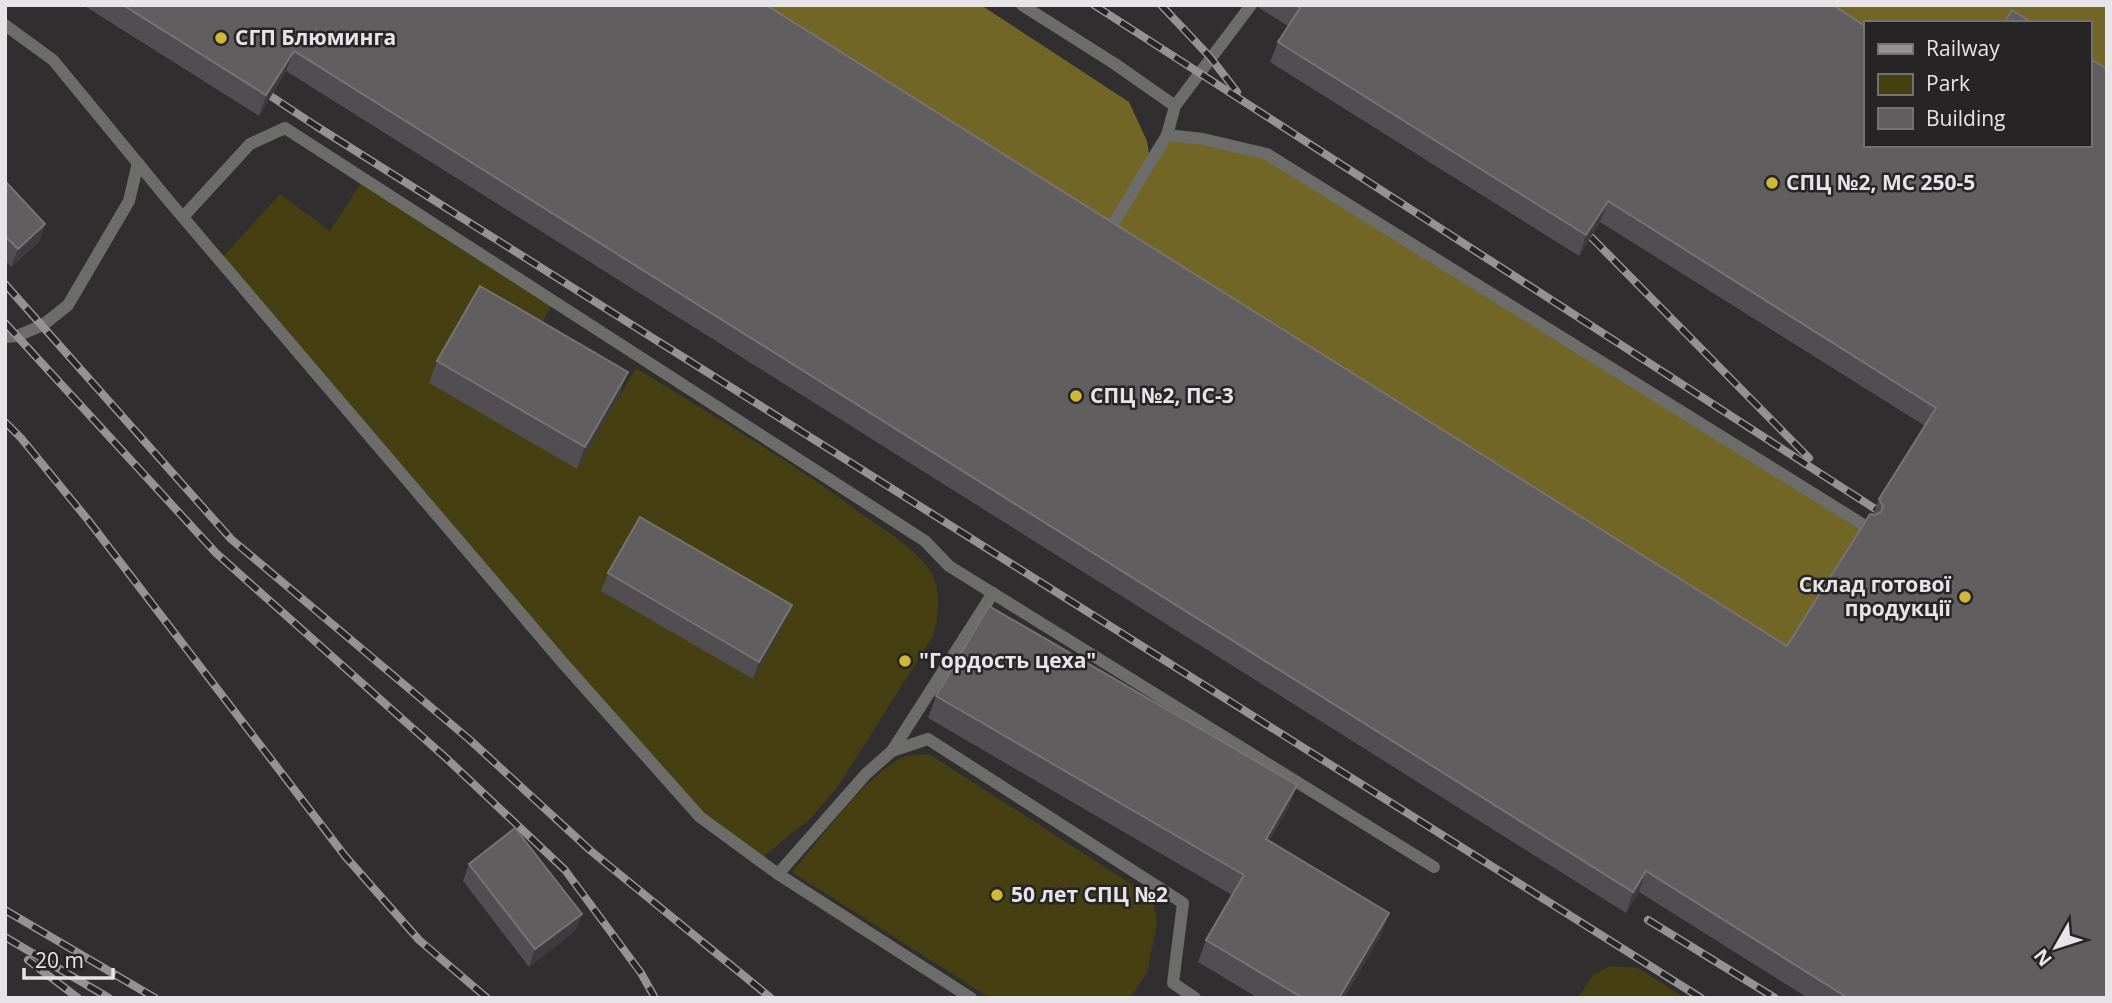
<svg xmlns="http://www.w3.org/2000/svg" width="2112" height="1003" viewBox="0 0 2112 1003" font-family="'Open Sans',sans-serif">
<rect width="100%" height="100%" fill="#312e30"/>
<g fill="#463f11">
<path d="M 361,183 L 551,306 L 531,343 L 576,469 L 636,368 C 711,415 788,459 859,512 C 883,529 911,545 929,569 C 942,587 939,616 933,636 L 839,785 L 812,817 L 759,860 L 700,817 L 220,260 L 280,194 L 330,231 Z"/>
<path d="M 929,754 L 1131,884 L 1153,900 L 1157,923 L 1147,973 L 1130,998 L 990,998 L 792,872 C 817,843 873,766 907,756 C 914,754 922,755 929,754 Z"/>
<polygon points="1610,966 1638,968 1685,998 1578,998 1593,975"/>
</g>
<g fill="#716625">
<polygon points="736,5 981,5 1129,102 1147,141 1150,160 1167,135 1267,154 1867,527 1779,667"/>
<polygon points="1793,5 2107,5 2107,94 2089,83 2089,23 1865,23 1865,51"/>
</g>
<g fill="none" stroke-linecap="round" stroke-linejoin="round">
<g stroke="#6c6c6a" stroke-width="12">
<polyline points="1022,5 1115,64 1175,106"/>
<polyline points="5,25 53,60 169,201 563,663 700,817 778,874 866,774 892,751 928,739 1183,903 1173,983 1195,998"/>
<polyline points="1167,135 1175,106 1251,5"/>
<polyline points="183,217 250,144 285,128 925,541 949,566 1434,867"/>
<polyline points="1109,231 1167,135 1203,139 1267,154 1867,527"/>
<polyline points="5,337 17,336 43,325 68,305 129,201 138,163"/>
<polyline points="892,751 993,593"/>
<polyline points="778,874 971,998"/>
</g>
<defs>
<g id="rail">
<polyline points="1094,5 1877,510"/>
<polyline points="1161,5 1210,57 1237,92"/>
<polyline points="254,85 316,126 1701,998"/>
<polyline points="1591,237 1809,458"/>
<polyline points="5,284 231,539 470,740 591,851 771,998"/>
<polyline points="5,323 216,553 446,758 565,870 641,973 655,998"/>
<polyline points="5,422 21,438 88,520 345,856 419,940 487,998"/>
<polyline points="5,910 155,998"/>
<polyline points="1648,920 1775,998"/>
<polyline points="5,937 109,998"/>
<polyline points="28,960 78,998"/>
</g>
</defs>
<use href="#rail" stroke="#959294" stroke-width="8"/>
<use href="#rail" stroke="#272426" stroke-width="5" stroke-dasharray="16" stroke-linecap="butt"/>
</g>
<g fill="#514d50">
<polygon points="83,5 766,5 1787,646 1873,515 1879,499 1925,426 1600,222 1579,256 1270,62 1278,42 1288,26 1259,8 1258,5 1833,5 2107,998 1808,998 1639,892 1626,913 286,71 259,116"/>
<polygon points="5,181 45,224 39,242 11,267 5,260"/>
<polygon points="437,361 620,394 577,469 429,383"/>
<polygon points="608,573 785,623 753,679 601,591"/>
<polygon points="936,696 1297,785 1289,807 1269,841 1389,913 1381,935 1344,998 1258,998 1198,962 1206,940 1232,895 928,718"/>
<polygon points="469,864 582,914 575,931 529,967 463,881"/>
</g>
<g fill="#3e3a3d">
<polygon points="294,51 286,71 259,116 266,95"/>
<polygon points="1608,201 1600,222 1579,256 1586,235"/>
<polygon points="45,224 39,242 11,267 18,249"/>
<polygon points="628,372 620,394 577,469 585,447"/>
<polygon points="792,605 785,623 753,679 759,662"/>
<polygon points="1297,785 1289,807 1257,861 1266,839"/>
<polygon points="1646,871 1639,892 1626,913 1633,892"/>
<polygon points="1389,913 1381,935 1344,998 1339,998"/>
<polygon points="582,914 575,931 529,967 535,949"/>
</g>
<g fill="#615e60" stroke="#767375" stroke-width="2">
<polygon points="123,5 766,5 1787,646 1870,514 1875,515 1881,512 1883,506 1879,499 1936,408 1608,201 1586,235 1278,42 1300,8 1296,5 1833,5 1865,26 1865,145 2089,145 2089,58 2107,69 2107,998 1848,998 1646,871 1633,892 294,51 266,95"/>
<polygon points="2012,10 2033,23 2004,23"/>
<polygon points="5,181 45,224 18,249 5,236"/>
<polygon points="480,286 628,372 585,447 437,361"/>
<polygon points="640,517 792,605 759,662 608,573"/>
<polygon points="989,606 1297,785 1266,839 1389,913 1339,998 1303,998 1206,940 1244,875 936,696"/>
<polygon points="515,828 582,914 535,949 469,864"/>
</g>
<g fill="#cdb938" stroke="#272426" stroke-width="2.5">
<circle cx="221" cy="38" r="7"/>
<circle cx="1772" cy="183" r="7"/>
<circle cx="1076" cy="396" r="7"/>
<circle cx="1965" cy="597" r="7"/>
<circle cx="905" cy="661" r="7"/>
<circle cx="997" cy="895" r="7"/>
</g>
<g text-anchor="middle" stroke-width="5" stroke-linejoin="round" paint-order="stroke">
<g font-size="21" font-weight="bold" fill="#e6e4e6" stroke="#272426" text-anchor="start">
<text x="235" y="45">СГП Блюминга</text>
<text x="1786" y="190">СПЦ №2, МС 250-5</text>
<text x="1090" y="403">СПЦ №2, ПС-3</text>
<text x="1951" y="592" text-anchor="end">Склад готової<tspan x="1951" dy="24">продукції</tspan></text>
<text x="919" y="668">"Гордость цеха"</text>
<text x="1011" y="902">50 лет СПЦ №2</text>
</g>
</g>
<rect width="2112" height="1003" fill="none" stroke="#e6e4e6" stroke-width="14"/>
<rect x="1864" y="21" width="228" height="126" fill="#272426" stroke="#737173" stroke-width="2"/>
<rect x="1878" y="44" width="35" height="10" fill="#959294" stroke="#737173" stroke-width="2"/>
<text x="1926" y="56" font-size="21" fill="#e6e4e6">Railway</text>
<rect x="1878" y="74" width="35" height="21" fill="#463f11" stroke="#737173" stroke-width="2"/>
<text x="1926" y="91" font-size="21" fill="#e6e4e6">Park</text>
<rect x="1878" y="108" width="35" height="21" fill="#615e60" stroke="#737173" stroke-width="2"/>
<text x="1926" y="126" font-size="21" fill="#e6e4e6">Building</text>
<g transform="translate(2056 947) rotate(231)" stroke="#272426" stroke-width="5" paint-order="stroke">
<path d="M0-5L12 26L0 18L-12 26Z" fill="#e6e4e6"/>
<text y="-10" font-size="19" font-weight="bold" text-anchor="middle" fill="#e6e4e6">N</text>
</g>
<path d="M24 968v10h89v-10" fill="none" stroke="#e6e4e6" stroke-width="3.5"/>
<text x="35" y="968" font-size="21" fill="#e6e4e6" stroke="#272426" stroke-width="5" paint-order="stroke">20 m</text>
</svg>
